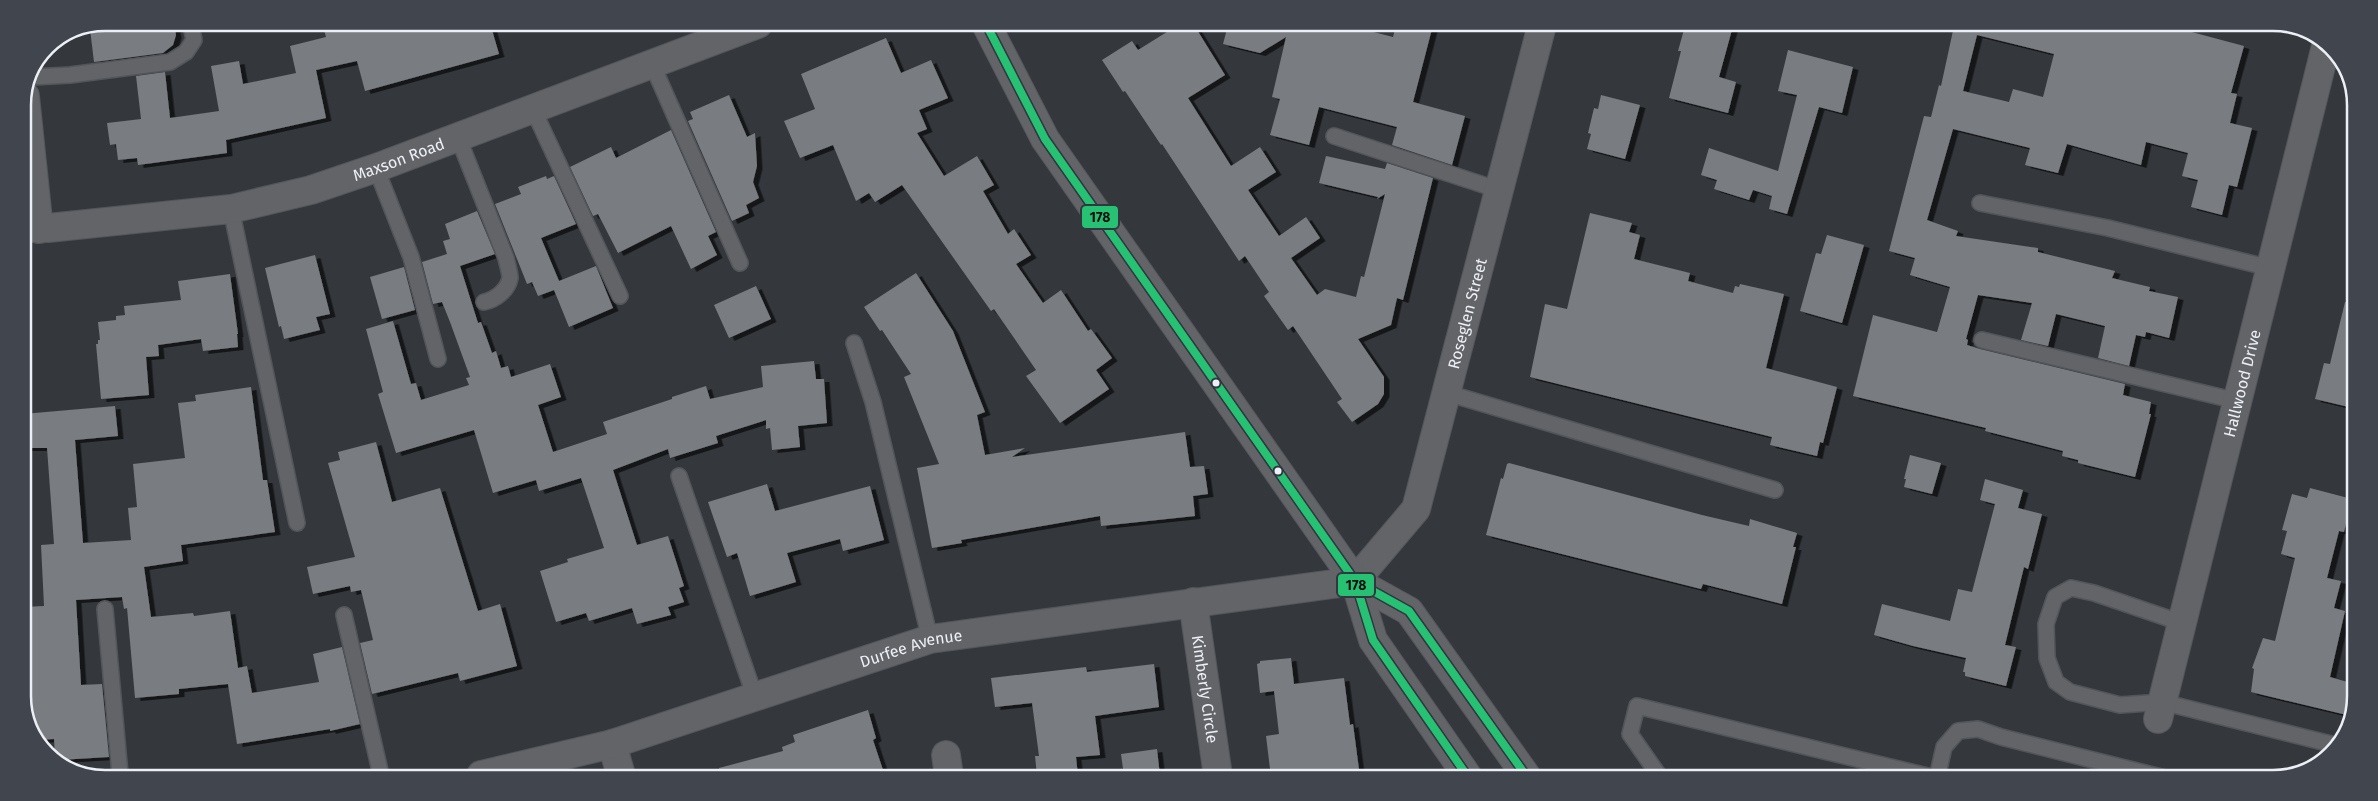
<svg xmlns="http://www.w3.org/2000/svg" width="2378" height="801" viewBox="0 0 2378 801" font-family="'Fira Sans',sans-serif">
<defs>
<filter id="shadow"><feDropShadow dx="5.5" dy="3" stdDeviation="0" flood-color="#0009"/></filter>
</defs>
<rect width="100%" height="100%" fill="#34373c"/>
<g fill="#797b80" fill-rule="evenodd" filter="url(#shadow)">
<polygon points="105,22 174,23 176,35 173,45 163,53 94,62 90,29"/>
<polygon points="322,23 490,23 499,54 365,91 357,61 316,70 326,118 226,140 227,153 138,165 137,158 118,160 116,144 110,145 107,123 141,119 136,76 165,72 170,118 219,111 211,66 239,61 243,84 296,73 290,46 326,37"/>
<polygon points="1178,25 1194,25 1225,75 1188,98 1231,166 1260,147 1276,172 1248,190 1279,236 1306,217 1320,238 1291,258 1317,295 1325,289 1356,297 1361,276 1364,277 1385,194 1377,199 1378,197 1319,183 1326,156 1385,169 1387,163 1433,178 1403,300 1397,298 1391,325 1358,339 1384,377 1384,394 1378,404 1352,422 1337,402 1342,399 1293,326 1288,330 1264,296 1269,292 1245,256 1239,261 1162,144 1161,145 1125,91 1123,92 1102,60 1132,41 1138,50"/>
<polygon points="1228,25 1346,25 1393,37 1396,25 1433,25 1413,102 1465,116 1452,165 1392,145 1397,127 1319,107 1309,145 1270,135 1280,99 1272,97 1286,37 1260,53 1223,44"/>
<polygon points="1685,26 1733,26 1719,77 1736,82 1728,113 1669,98 1681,51 1678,51"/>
<path d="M 1954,26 L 2173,27 L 2244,46 L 2231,93 L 2237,94 L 2230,123 L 2252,128 L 2237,187 L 2229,185 L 2222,215 L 2191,207 L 2198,180 L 2182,176 L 2188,153 L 2146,142 L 2141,165 L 2067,144 L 2058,173 L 2025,165 L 2030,148 L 1953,129 L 1927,220 L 1958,231 L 1956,236 L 2038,248 L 2038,252 L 2115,271 L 2112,278 L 2150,287 L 2149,291 L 2178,297 L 2169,338 L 2146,332 L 2145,337 L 2136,335 L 2129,366 L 2098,358 L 2105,326 L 2056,314 L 2048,346 L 2021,340 L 2032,303 L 1978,295 L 1966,339 L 1968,340 L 1967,345 L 1980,349 L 2125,384 L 2123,395 L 2151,402 L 2149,414 L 2151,414 L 2135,477 L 2078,463 L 2078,460 L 2062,456 L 2063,451 L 1985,431 L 1986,428 L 1853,396 L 1873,315 L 1937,332 L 1950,287 L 1910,275 L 1915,258 L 1889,251 L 1924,116 L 1931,117 L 1939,85 L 1941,86 ZM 1977,35 L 2054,54 L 2043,97 L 2013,89 L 2009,102 L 1963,91 Z"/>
<polygon points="886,38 901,73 931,60 948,98 919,110 927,129 917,133 944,176 977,156 994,185 983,191 1008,234 1014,229 1031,255 1016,264 1043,303 1061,290 1088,331 1091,329 1112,358 1096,370 1109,389 1060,423 1026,376 1036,370 994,309 991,311 902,185 875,202 869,193 856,201 833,145 800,158 784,121 815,109 801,74"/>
<polygon points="1788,50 1853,67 1842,113 1819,107 1787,214 1769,209 1772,196 1753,190 1749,200 1714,189 1717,180 1701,175 1709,148 1778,171 1797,95 1778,91"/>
<polygon points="729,95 747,137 755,133 757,166 753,182 759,198 746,205 749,213 732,221 688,121 693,119 690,112"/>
<polygon points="1601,95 1640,105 1625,159 1587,149 1591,134 1588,133 1594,108 1598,109"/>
<polygon points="671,130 716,232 708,236 717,255 691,269 671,226 618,253 598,214 593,216 570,167 611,147 616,158"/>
<polygon points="546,176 547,179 554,176 576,224 541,238 559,281 596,266 613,308 569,327 554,290 538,296 532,282 527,284 495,204 521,194 518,187"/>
<polygon points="477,211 495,254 460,266 478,323 481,322 492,353 496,351 501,368 508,366 511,377 550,364 561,397 538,405 553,452 607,434 603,422 672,399 672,397 706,386 710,399 763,387 761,366 814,361 816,379 824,379 827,423 798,426 800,447 772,450 770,428 766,429 766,420 716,436 718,443 670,458 668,449 613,470 637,545 668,536 684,586 679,588 684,602 668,607 671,615 637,624 632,608 589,621 586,613 556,622 540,571 568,562 567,559 604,548 581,478 539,491 536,480 493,493 474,430 396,453 378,394 383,392 366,329 393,321 411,384 416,383 421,400 469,385 466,378 470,377 450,322 442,302 433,304 422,262 447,254 443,241 450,239 445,224"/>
<polygon points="1590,213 1632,223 1629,232 1640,235 1634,259 1690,273 1688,281 1733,293 1735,286 1739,287 1740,284 1784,294 1766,368 1837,387 1823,443 1820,442 1817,456 1770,445 1772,437 1530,377 1545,304 1567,309"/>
<polygon points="1827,235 1864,245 1842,323 1800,311 1816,253 1821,254"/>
<polygon points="315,255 330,314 316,317 320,330 284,339 281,326 279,327 265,268"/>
<polygon points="404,267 415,310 382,319 370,277"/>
<polygon points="916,273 953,331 985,412 977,415 985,455 1025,448 1012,457 1185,432 1190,467 1204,466 1208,494 1193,496 1195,516 1101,526 1100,516 961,540 962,543 932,548 917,468 939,464 904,377 911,374 882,330 880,331 864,307"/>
<polygon points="230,274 238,334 237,334 238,347 203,351 201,339 158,345 159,356 146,357 149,395 101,399 96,344 98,344 98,340 100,340 98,322 116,320 116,316 125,315 124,306 181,300 178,281"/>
<polygon points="756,286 771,319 729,338 714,305"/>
<polygon points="2345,302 2354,303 2353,408 2315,399 2324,363 2330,364"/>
<polygon points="251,387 263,480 267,480 275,532 181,545 183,561 144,567 151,617 193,613 194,616 230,611 238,668 247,666 252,693 319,682 313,654 342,647 360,724 330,731 330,729 237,744 228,684 179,689 179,694 135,698 127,608 124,609 122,597 76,600 81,685 102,684 109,757 59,760 55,757 54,739 37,740 23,702 23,607 44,606 41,545 54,544 47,448 23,448 23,414 115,406 118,436 75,440 83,543 131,540 128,508 137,507 133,464 185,458 178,403 196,401 195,395"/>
<polygon points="376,442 392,502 440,488 478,611 500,604 517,666 460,681 458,673 372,694 360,643 373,640 361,590 351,592 350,586 313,594 307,567 355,557 328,463 340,460 338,452"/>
<polygon points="1910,455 1941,463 1932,494 1904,487 1906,479 1904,479"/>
<polygon points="1509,463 1702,515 1749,526 1750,519 1797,533 1793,547 1796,547 1782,604 1703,584 1701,589 1486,535 1501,478 1503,479 1507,464"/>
<polygon points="1985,479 2023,490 2018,508 2042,514 2028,569 2024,567 2005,645 2016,647 2006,686 1965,676 1965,672 1963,672 1966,658 1913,646 1874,635 1882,604 1950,621 1958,589 1972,592 1995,504 1980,500"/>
<polygon points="767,484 775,511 870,486 884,540 843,551 840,539 787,553 796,582 750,596 737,553 727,557 708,502"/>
<polygon points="2310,488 2352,499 2344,532 2339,531 2327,578 2341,581 2334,608 2345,611 2330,677 2351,683 2351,716 2251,692 2254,669 2252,668 2263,638 2275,641 2295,558 2281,554 2287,531 2282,530 2292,494 2307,498"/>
<polygon points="1291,658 1294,684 1344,678 1350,725 1353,724 1360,777 1271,777 1266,736 1279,734 1274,691 1260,693 1257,664 1260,663 1260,661"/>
<polygon points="1154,664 1159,707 1095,716 1100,755 1076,757 1078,776 1037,776 1035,756 1039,756 1032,703 995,707 991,678 1086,667 1087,672"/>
<polygon points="868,710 876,738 873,740 885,776 719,775 719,768 783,751 782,747 795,742 793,735"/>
<polygon points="1157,749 1160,776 1124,776 1121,754"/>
</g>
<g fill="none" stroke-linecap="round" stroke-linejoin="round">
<defs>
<g id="service">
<polyline points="652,64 740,263"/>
<polyline points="33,77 70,75 170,62 186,52 194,40 191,25"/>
<polyline points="533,109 620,296"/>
<polyline points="1334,136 1499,190"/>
<path d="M 458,137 L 506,258 C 507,264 510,272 510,278 C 508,290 495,300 484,302"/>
<polyline points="376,168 411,257 438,359"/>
<polyline points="1980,203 2108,228 2270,268"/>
<polyline points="231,209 297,523"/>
<polyline points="1982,340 2237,401"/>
<polyline points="854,343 873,402 930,639"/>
<polyline points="1447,393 1775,490"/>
<polyline points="679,476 755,697"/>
<polyline points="105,609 120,774"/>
<polyline points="344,615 381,775"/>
<polyline points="2182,623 2094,593 2071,588 2055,597 2046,624 2047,658 2056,682 2070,692 2120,705 2162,702 2335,745"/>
<polyline points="1660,777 1630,734 1637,706 1936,778"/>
<polyline points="1937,778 1944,747 1958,731 1978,729 2001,737 2165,778"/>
</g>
<g id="minor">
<polyline points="25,96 39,229"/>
<path id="s1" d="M 1193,602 L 1218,776"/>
<path id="s2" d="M 2158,719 L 2326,46"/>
<polyline points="612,744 621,775"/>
<polyline points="946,755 949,776"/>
<path id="s3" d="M 481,775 L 612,744 L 930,639 L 1355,581 L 1416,509 L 1542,25"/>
</g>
<g id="tertiary">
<path id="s4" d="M 23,228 L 48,228 L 231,209 L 311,190 L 376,168 L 758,24"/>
</g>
<g id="secondary">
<polyline points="986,24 1045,139 1355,581 1373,640 1468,777"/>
<polyline points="1355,581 1409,611 1527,777"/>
</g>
</defs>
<use href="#service" stroke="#52555a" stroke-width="18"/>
<use href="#minor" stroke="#52555a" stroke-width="30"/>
<use href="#tertiary" stroke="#52555a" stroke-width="30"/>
<use href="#secondary" stroke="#52555a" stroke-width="30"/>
<use href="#service" stroke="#626468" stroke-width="15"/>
<use href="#minor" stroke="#626468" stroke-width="28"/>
<use href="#tertiary" stroke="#626468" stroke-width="28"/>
<use href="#secondary" stroke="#626468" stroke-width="28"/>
<defs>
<g id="bus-1">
<polyline points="986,24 1045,139 1355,581 1373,640 1468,777"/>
<polyline points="1355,581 1409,611 1527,777"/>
</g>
</defs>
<use href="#bus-1" stroke="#31363f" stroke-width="11"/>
<use href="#bus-1" stroke="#26c172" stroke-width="8"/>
</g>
<g fill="#eceff5" stroke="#31363f" stroke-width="2">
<circle cx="1216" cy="383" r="4.5"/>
<circle cx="1278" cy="471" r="4.5"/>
</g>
<g text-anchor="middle" stroke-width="5" stroke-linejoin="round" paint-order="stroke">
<g font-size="16" fill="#eceff5" stroke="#31363f">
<text dy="6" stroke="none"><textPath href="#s4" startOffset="384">Maxson Road</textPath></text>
<text dy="6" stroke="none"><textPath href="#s3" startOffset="1195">Roseglen Street</textPath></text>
<text dy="6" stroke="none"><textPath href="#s2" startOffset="346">Hallwood Drive</textPath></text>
<text dy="6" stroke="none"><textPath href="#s3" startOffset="449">Durfee Avenue</textPath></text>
<text dy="6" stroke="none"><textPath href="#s1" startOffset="88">Kimberly Circle</textPath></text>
</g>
</g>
<path d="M0 0H2378V801H0ZM105 31H2273A74 74 0 0 1 2347 105V696A74 74 0 0 1 2273 770H105A74 74 0 0 1 31 696V105A74 74 0 0 1 105 31Z" fill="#40454e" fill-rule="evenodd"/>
<path fill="none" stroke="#eceff5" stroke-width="2.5" d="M105 31H2273A74 74 0 0 1 2347 105V696A74 74 0 0 1 2273 770H105A74 74 0 0 1 31 696V105A74 74 0 0 1 105 31Z"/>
<g stroke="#31363f" stroke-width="2">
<rect x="1081" y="205" width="38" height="24" rx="5" fill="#26c172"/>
<rect x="1337" y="573" width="38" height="24" rx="5" fill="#26c172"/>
</g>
<g font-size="14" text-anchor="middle" font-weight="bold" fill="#111">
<text x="1100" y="222">178</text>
<text x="1356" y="590">178</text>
</g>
</svg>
